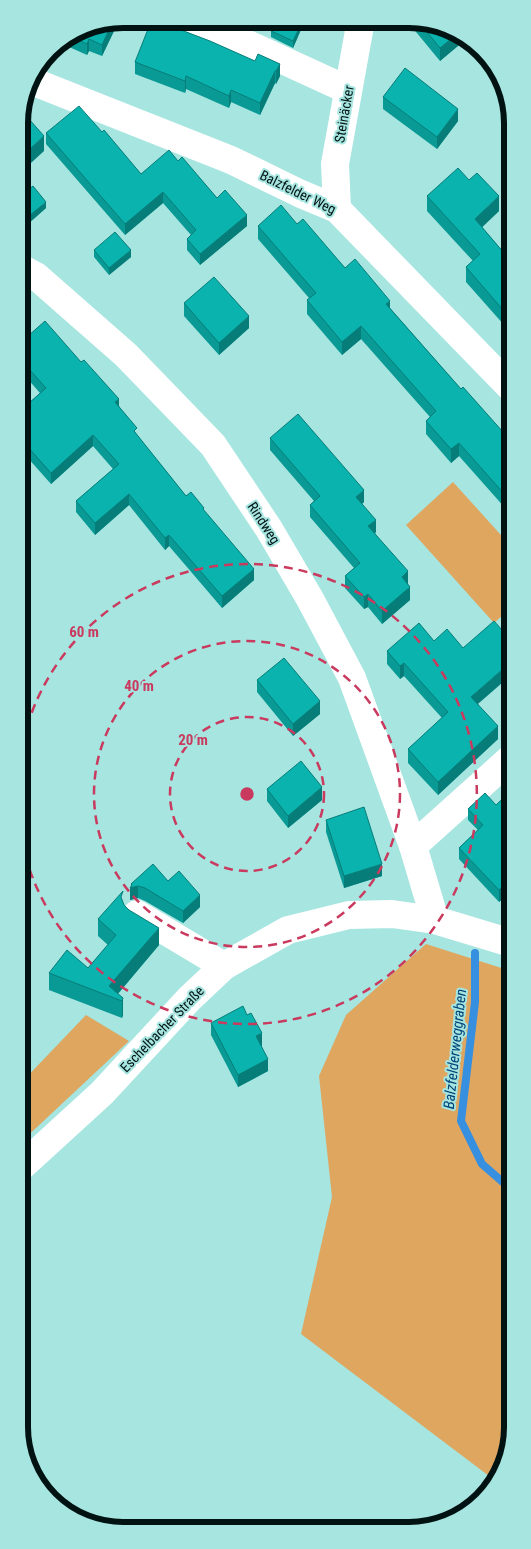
<svg xmlns="http://www.w3.org/2000/svg" width="531" height="1549" viewBox="0 0 531 1549" font-family="'Roboto Condensed',sans-serif">
<rect width="100%" height="100%" fill="#a6e5e0"/>
<g fill="#dfa660">
<polygon points="453,482 511,546 511,608 494,623 406,525"/>
<polygon points="426,944 511,971 512,1433 493,1479 301,1334 332,1197 319,1076 346,1015"/>
<polygon points="86,1015 129,1041 20,1143 20,1084"/>
</g>
<g fill="none" stroke-linecap="round" stroke-linejoin="round">
<polyline stroke="#378fe0" stroke-width="8" points="475,953 475,1002 461,1121 482,1164 512,1190"/>
<g stroke="#fff" stroke-width="28">
<polyline points="193,19 348,90"/>
<polyline points="29,80 231,160 301,194 337,209 511,388"/>
<polyline points="337,209 335,164 361,20"/>
<polyline points="19,267 36,276 126,355 213,445 269,529 310,599 352,678 413,846 435,920"/>
<polyline points="413,846 511,758"/>
<polyline points="137,914 224,966"/>
</g>
<polyline stroke="#fff" stroke-width="28" points="20,1168 102,1093 189,999 224,966 288,930 349,915 392,914 435,920 511,943"/>
</g>
<g fill="#099a95">
<polygon points="303,20 303,25 293,48 271,37 271,31"/>
<polygon points="114,21 114,31 102,56 89,51 87,55 58,42 83,27"/>
<polygon points="407,21 429,21 465,40 440,61"/>
<polygon points="255,61 280,64 280,76 276,84 275,83 260,115 231,102 229,108 186,89 185,93 135,74 135,62"/>
<polygon points="383,97 458,121 437,149 383,109"/>
<polygon points="102,132 141,174 178,161 247,226 200,265 187,250 187,239 191,235 163,203 125,235 46,144 46,133"/>
<polygon points="427,196 499,211 482,227 510,260 511,333 466,282 466,267 473,261 427,211"/>
<polygon points="19,197 46,208 29,223 19,210"/>
<polygon points="297,224 390,308 461,389 503,432 511,436 511,505 506,509 459,456 451,463 426,434 426,421 430,417 361,339 342,355 307,314 307,300 309,298 258,239 258,226"/>
<polygon points="94,250 131,257 109,275 94,257"/>
<polygon points="184,303 249,328 219,355 184,316"/>
<polygon points="19,344 119,406 137,435 186,496 204,511 254,580 222,608 169,546 165,550 129,505 95,535 76,512 76,501 113,469 93,446 51,484 19,448 19,412 40,393 19,369"/>
<polygon points="270,438 364,502 362,504 376,532 375,533 408,584 410,600 382,624 368,607 364,609 345,588 345,576 354,568 310,517 310,505 314,501 270,450"/>
<polygon points="434,641 463,648 478,704 498,739 438,795 408,763 408,749 442,718 404,676 400,679 387,664 387,651"/>
<polygon points="257,680 320,714 293,736 257,692"/>
<polygon points="267,789 322,800 288,828 267,801"/>
<polygon points="511,791 511,892 510,892 499,902 459,859 459,848 478,830 468,820 468,809 496,805"/>
<polygon points="326,820 382,876 344,888 326,832"/>
<polygon points="168,881 200,907 183,923 145,901 138,898 130,900 131,884"/>
<polygon points="123,903 124,905 159,945 118,994 123,998 123,1015 122,1018 49,990 49,973 88,968 108,945 98,936 98,919"/>
<polygon points="211,1023 262,1046 261,1046 268,1071 238,1087 211,1035"/>
</g>
<g fill="#077d79">
<polygon points="303,20 303,25 293,48 293,41"/>
<polygon points="113,21 114,21 114,31 102,56 102,45"/>
<polygon points="456,35 465,40 440,61 440,48"/>
<polygon points="89,39 89,51 87,55 87,44"/>
<polygon points="280,64 280,76 276,84 276,71"/>
<polygon points="275,71 275,83 260,115 260,103"/>
<polygon points="186,76 186,89 185,93 185,81"/>
<polygon points="231,90 231,102 229,108 229,96"/>
<polygon points="458,109 458,121 437,149 437,137"/>
<polygon points="44,136 44,151 19,174 19,159"/>
<polygon points="163,192 163,203 125,235 125,224"/>
<polygon points="499,196 499,211 475,234 475,219"/>
<polygon points="46,202 46,208 29,223 29,216"/>
<polygon points="247,215 247,226 200,265 200,254"/>
<polygon points="131,250 131,257 109,275 109,268"/>
<polygon points="390,301 390,314 386,304"/>
<polygon points="249,316 249,328 219,355 219,343"/>
<polygon points="361,326 361,339 342,355 342,342"/>
<polygon points="119,399 119,410 115,402"/>
<polygon points="93,435 93,446 51,484 51,473"/>
<polygon points="459,443 459,456 451,463 451,449"/>
<polygon points="364,490 364,502 356,509 356,497"/>
<polygon points="511,492 511,505 506,509 506,496"/>
<polygon points="129,494 129,505 95,535 95,523"/>
<polygon points="376,520 376,532 368,538 368,526"/>
<polygon points="169,535 169,546 165,550 165,538"/>
<polygon points="254,569 254,580 222,608 222,596"/>
<polygon points="408,571 408,584 402,589 402,577"/>
<polygon points="410,587 410,600 382,624 382,611"/>
<polygon points="368,594 368,607 364,609 364,597"/>
<polygon points="511,662 511,675 471,710 471,697"/>
<polygon points="404,663 404,676 400,679 400,666"/>
<polygon points="320,701 320,714 293,736 293,724"/>
<polygon points="498,726 498,739 438,795 438,782"/>
<polygon points="322,787 322,800 288,828 288,816"/>
<polygon points="511,833 511,845 508,837"/>
<polygon points="382,864 382,876 344,888 344,876"/>
<polygon points="510,880 510,892 499,902 499,890"/>
<polygon points="138,886 138,898 130,900 130,888"/>
<polygon points="200,895 200,907 183,923 183,911"/>
<polygon points="159,928 159,945 114,998 109,986"/>
<polygon points="123,998 123,1015 122,1018 122,1001"/>
<polygon points="262,1033 262,1046 256,1049 256,1036"/>
<polygon points="268,1059 268,1071 238,1087 238,1075"/>
</g>
<g fill="#0ab3ad" stroke="#077d79">
<polygon points="152,19 210,41 255,61 258,54 280,64 276,71 275,71 260,103 231,90 229,96 186,76 185,81 135,62"/>
<polygon points="276,20 303,20 293,41 271,31"/>
<polygon points="113,21 102,45 89,39 87,44 69,36 83,27"/>
<polygon points="418,21 429,21 456,35 440,48"/>
<polygon points="405,68 458,109 437,137 383,97"/>
<polygon points="79,106 102,132 104,130 141,174 169,150 178,161 182,157 217,198 225,190 247,215 200,254 187,239 196,230 163,192 125,224 46,133"/>
<polygon points="21,110 44,136 19,159 19,116"/>
<polygon points="458,168 469,180 477,173 499,196 475,219 510,260 510,318 466,267 480,254 427,196"/>
<polygon points="33,186 46,202 29,216 19,204 19,197"/>
<polygon points="281,205 297,224 303,219 345,268 355,259 390,301 386,304 461,389 463,387 503,432 505,430 511,436 511,492 506,496 459,443 451,449 426,421 436,411 361,326 342,342 307,300 316,293 258,226"/>
<polygon points="115,232 131,250 109,268 94,250"/>
<polygon points="214,277 249,316 219,343 184,303"/>
<polygon points="45,321 81,362 84,360 119,399 115,402 137,428 134,431 186,496 191,492 204,508 203,509 254,569 222,596 169,535 165,538 129,494 95,523 76,501 119,464 93,435 51,473 19,437 19,412 46,388 19,358 19,344"/>
<polygon points="298,414 364,490 356,497 376,520 368,526 408,571 402,577 410,587 382,611 368,594 364,597 345,576 360,563 310,505 320,496 270,438"/>
<polygon points="494,621 511,640 511,662 471,697 498,726 438,782 408,749 448,712 404,663 400,666 387,651 419,623 434,641 447,629 463,648"/>
<polygon points="284,658 320,701 293,724 257,680"/>
<polygon points="301,761 322,787 288,816 267,789"/>
<polygon points="511,791 511,833 508,837 511,841 511,881 510,880 499,890 459,848 483,825 468,809 485,793 496,805"/>
<polygon points="364,807 382,864 344,876 326,820"/>
<polygon points="153,864 168,881 179,871 200,895 183,911 145,888 138,886 130,888 132,885 131,884"/>
<polygon points="123,891 121,897 124,905 129,910 159,928 109,986 123,998 122,1001 49,973 67,950 88,968 116,935 98,919"/>
<polygon points="243,1006 247,1015 251,1013 262,1033 256,1036 268,1059 238,1075 211,1023"/>
</g>
<g fill="none" stroke="#c93a5e" stroke-width="2.5" stroke-dasharray="9 6">
<circle cx="247" cy="794" r="77"/>
<circle cx="247" cy="794" r="153"/>
<path d="M20 756A230 230 0 1 1 20 832"/>
</g>
<g text-anchor="middle" stroke-width="4" stroke-linejoin="round" paint-order="stroke">
<g font-size="14" fill="#001312" stroke="#a6e5e0">
<text transform="translate(344 114) rotate(-80)" y="5">Steinäcker</text>
<text transform="translate(298 192) rotate(26)" y="5">Balzfelder Weg</text>
<text transform="translate(264 523) rotate(57)" y="5">Rindweg</text>
<text transform="translate(162 1029) rotate(-46)" y="5">Eschelbacher Straße</text>
</g>
<g font-size="15" font-style="italic" fill="#014478" stroke="#a6e5e0">
<text transform="translate(455 1049) rotate(-84)" y="5">Balzfelderweggraben</text>
</g>
</g>
<path d="M0 0H531V1549H0ZM123 28H409A95 95 0 0 1 504 123V1427A95 95 0 0 1 409 1522H123A95 95 0 0 1 28 1427V123A95 95 0 0 1 123 28Z" fill="#a6e5e0" fill-rule="evenodd"/>
<path fill="none" stroke="#001312" stroke-width="6" d="M123 28H409A95 95 0 0 1 504 123V1427A95 95 0 0 1 409 1522H123A95 95 0 0 1 28 1427V123A95 95 0 0 1 123 28Z"/>
<circle cx="247" cy="794" r="8" fill="#c93a5e" stroke="#a6e5e0" stroke-width="2.5"/>
<g font-size="15" text-anchor="middle" font-weight="bold" fill="#c93a5e" stroke="#a6e5e0" stroke-width="4" stroke-linejoin="round" paint-order="stroke">
<text x="84" y="637">60 m</text>
<text x="139" y="691">40 m</text>
<text x="193" y="745">20 m</text>
</g>
</svg>
